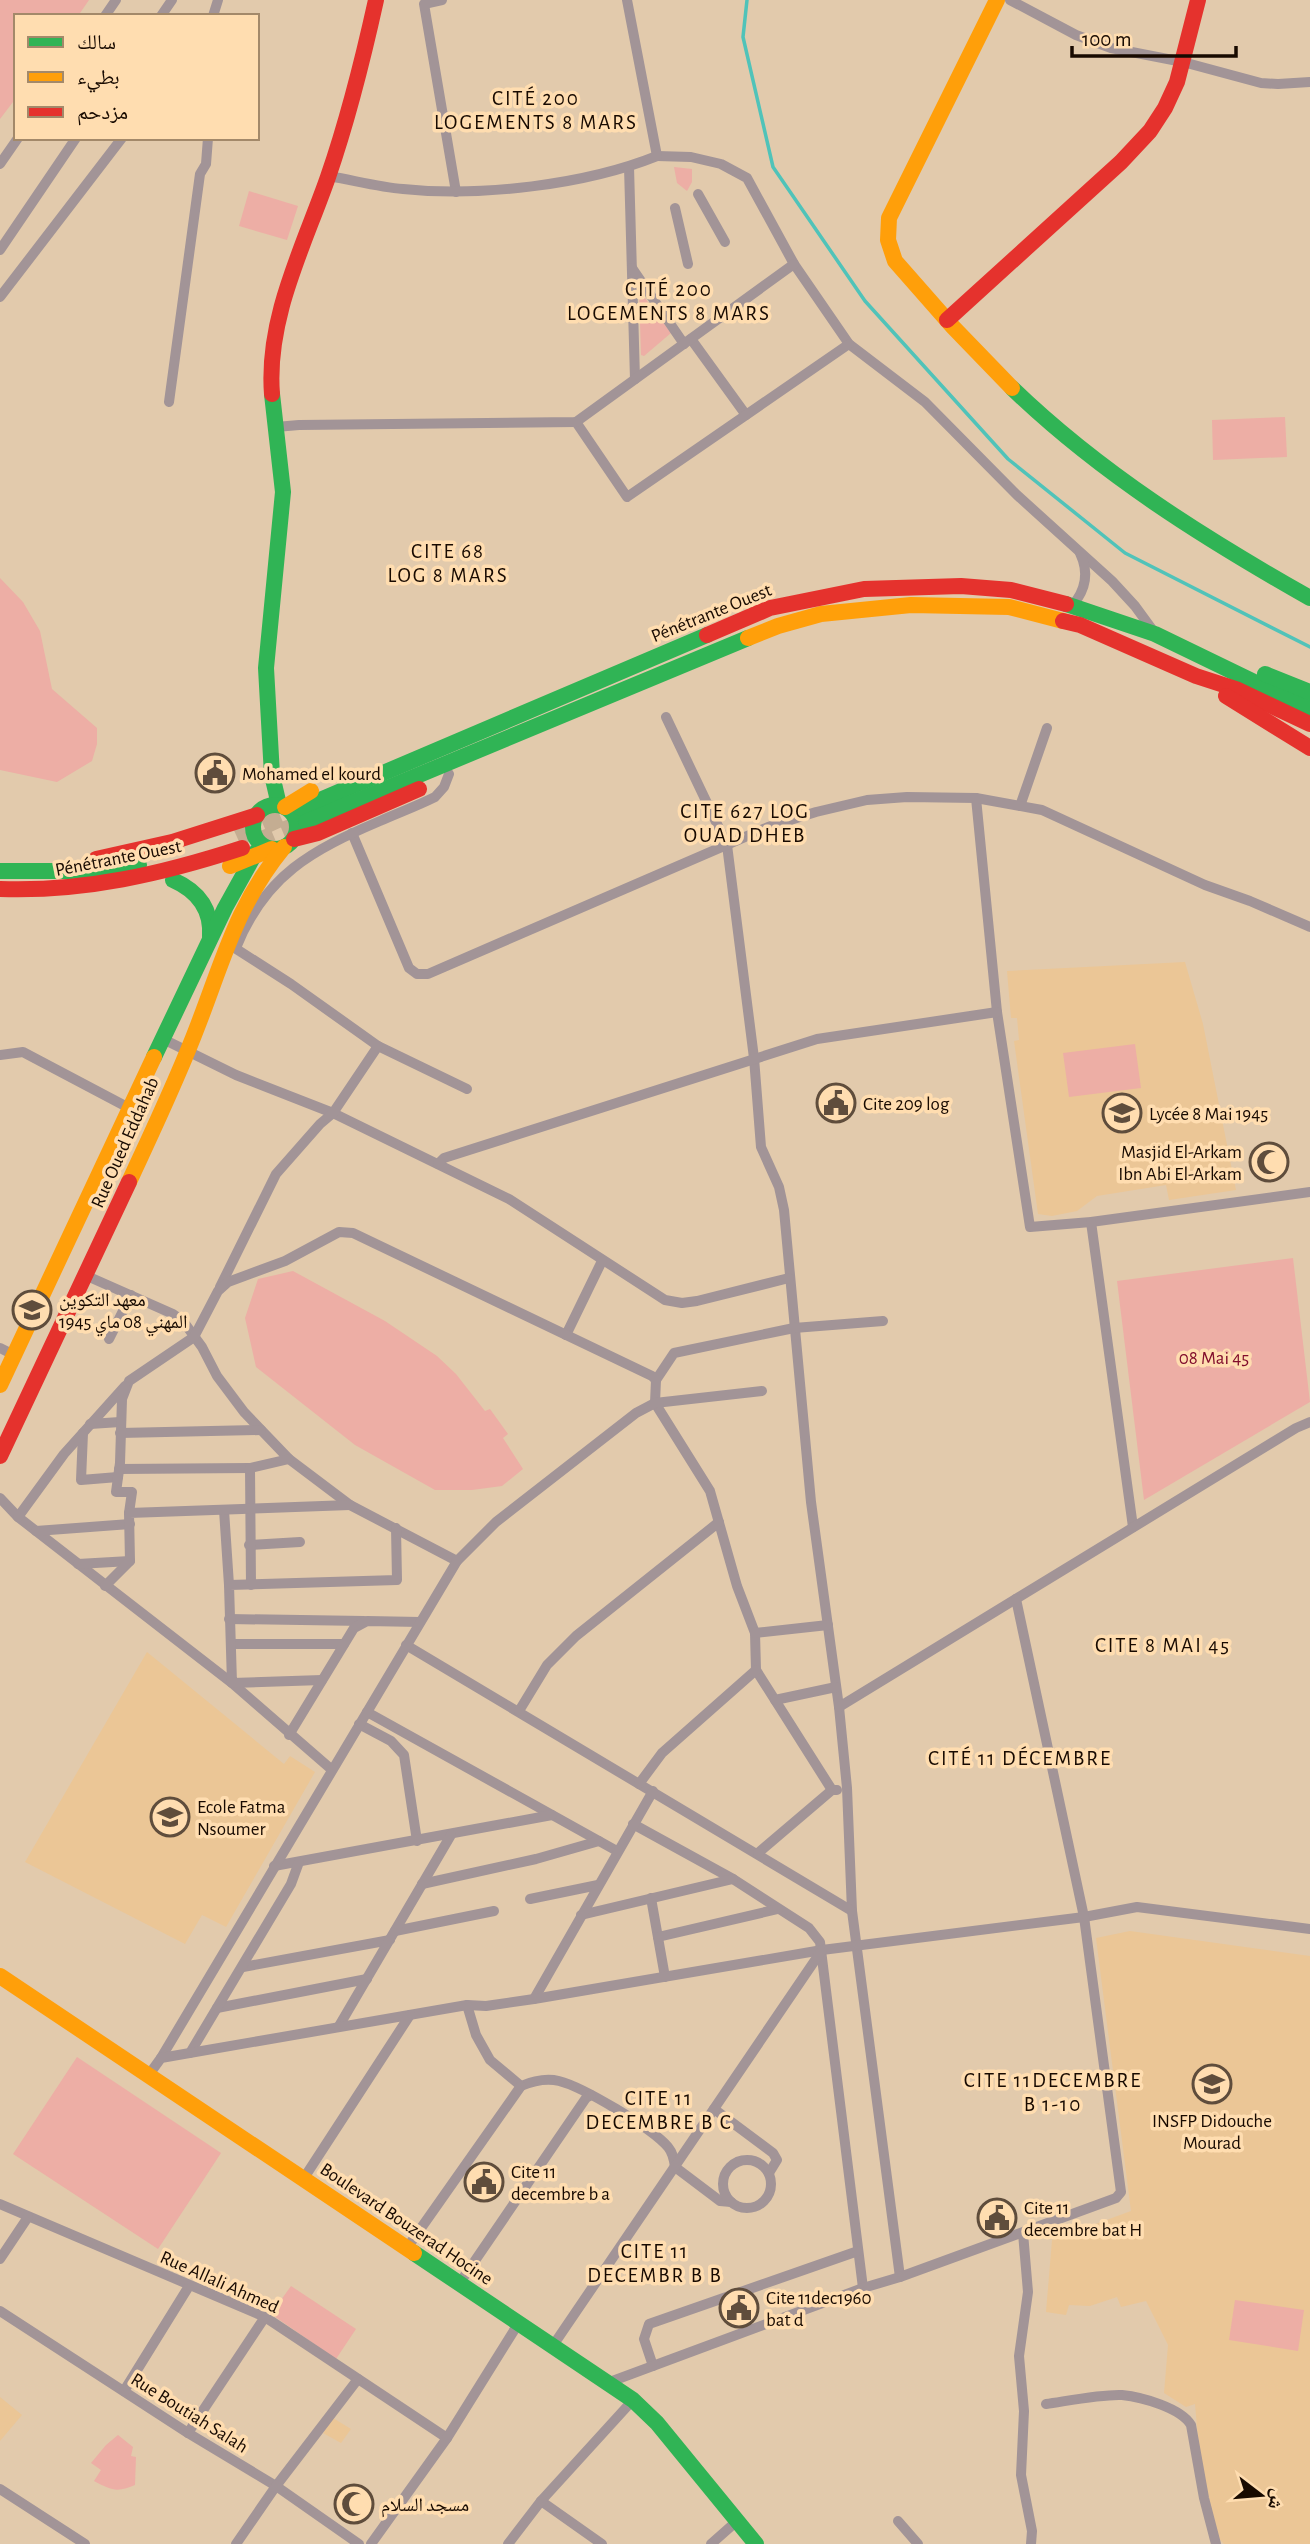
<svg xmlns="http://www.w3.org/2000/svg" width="1310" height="2544" viewBox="0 0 1310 2544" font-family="'Alegreya Sans','Noto Naskh Arabic',sans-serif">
<rect width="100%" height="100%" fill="#e2caac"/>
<g fill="#ebc696">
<polygon points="1185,962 1203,1024 1236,1190 1169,1200 1166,1185 1097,1196 1077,1211 1052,1216 1038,1214 1014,1041 1019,1040 1017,1018 1011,1018 1007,971"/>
<polygon points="147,1652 284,1764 290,1756 315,1772 226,1927 202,1915 185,1944 25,1862"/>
<polygon points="1130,1931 1310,1956 1310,2544 1224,2544 1214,2533 1200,2461 1195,2404 1186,2407 1164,2393 1168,2345 1146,2301 1121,2307 1117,2297 1090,2306 1069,2305 1066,2315 1046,2312 1052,2240 1131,2211 1096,1938"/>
<polygon points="0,2397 22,2415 0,2441"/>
<polygon points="333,2418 351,2429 341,2443 323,2433"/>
</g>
<g fill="#edaea5">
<polygon points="0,0 89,0 78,16 16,16 16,98 0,119"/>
<polygon points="674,167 692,169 692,182 687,191 677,183"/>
<polygon points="249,191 298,206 287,240 239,226"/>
<polygon points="639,290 671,333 644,356 641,355"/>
<polygon points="1285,417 1287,457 1213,460 1212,420"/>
<polygon points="0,578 23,602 40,631 52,689 97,728 97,744 92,761 57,782 0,770"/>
<polygon points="1135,1044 1141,1088 1069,1097 1063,1053"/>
<polygon points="1293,1258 1310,1402 1144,1500 1117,1281"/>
<polygon points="293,1271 385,1321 437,1356 456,1374 485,1411 490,1409 508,1434 503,1438 523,1469 502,1486 472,1490 435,1490 355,1445 256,1367 245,1318 258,1279"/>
<polygon points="77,2057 221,2153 158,2249 13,2154"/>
<polygon points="291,2286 356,2329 336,2359 271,2314"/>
<polygon points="1235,2300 1304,2310 1298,2351 1229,2340"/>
<path d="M 118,2435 L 133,2447 L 131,2456 L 136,2457 L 135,2485 C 117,2493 111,2490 94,2481 L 101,2470 L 91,2463 L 106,2445 Z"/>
</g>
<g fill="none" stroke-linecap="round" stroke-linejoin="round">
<polyline stroke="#50c3b9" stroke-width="3.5" points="747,0 743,37 773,167 865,301 1008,459 1125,553 1310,647"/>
<g stroke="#c4ad92" stroke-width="19" stroke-dasharray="19 10" stroke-linecap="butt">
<polyline points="237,837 301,808"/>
<polyline points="256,843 306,822"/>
</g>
<g stroke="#a29497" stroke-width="10">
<polyline points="442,0 424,4 456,192"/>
<polyline points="1010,0 1076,35 1111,48 1183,62 1261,83 1278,84 1310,82"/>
<polyline points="105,16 116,0"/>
<polyline points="161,16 172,0"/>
<polyline points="213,16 218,0"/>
<polyline points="657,156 691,157 721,164 747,178 794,264 849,344 925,402 1017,495 1112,581 1135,606 1154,632"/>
<polyline points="0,164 18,138"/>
<polyline points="629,167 635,379"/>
<path d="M 328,176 C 353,180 378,187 403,189 C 480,197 585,185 657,156 L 627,0"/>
<polyline points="698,194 725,242"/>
<polyline points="675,208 688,264"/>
<polyline points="0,250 76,138"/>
<polyline points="632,268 684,344"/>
<polyline points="0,297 122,138"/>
<polyline points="691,339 746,415"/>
<polyline points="169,402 200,174 206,164 208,138"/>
<polyline points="576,422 627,497 849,344"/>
<polyline points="276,427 299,425 576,422 794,264"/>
<path d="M 1072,606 C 1086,590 1089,572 1080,553"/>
<polyline points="666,717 727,845 754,1058 761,1147 779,1187 784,1210 811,1502 839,1707 847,1788 852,1911 900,2277"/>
<polyline points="976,798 997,1012 1030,1227 1091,1222 1310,1192"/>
<polyline points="1020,806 1047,728"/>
<polyline points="352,833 409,968 417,974 428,974 768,827 816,812 867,800 907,797 976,798 1042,810 1205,885 1250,901 1310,927"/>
<path d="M 236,948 C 265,875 312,850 380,821 C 398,813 417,806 435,797 L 444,787 L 449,774"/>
<polyline points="163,1039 236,1075 333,1113 509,1199 665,1300 682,1303 697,1301 789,1278"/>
<polyline points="378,1046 467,1089"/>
<polyline points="0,1055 23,1052 129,1108"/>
<polyline points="438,1164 444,1158 817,1039 997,1012"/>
<polyline points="1091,1222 1133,1527"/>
<polyline points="87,1276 173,1314 183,1321 202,1347 217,1376 244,1412 289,1459 350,1505 457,1561"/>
<polyline points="220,1287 276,1174 320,1124 333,1113 378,1046 291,984 227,943"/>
<polyline points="566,1335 602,1261"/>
<polyline points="109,1339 131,1295"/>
<polyline points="0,1348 14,1355"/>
<polyline points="656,1380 674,1353 794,1328 883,1321"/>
<polyline points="90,1424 120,1422"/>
<polyline points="83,1433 81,1480 118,1477"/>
<polyline points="120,1433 261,1430"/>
<polyline points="119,1469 250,1468"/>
<polyline points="0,1498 18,1517 232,1683 331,1769"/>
<polyline points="224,1510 229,1585"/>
<polyline points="129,1513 132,1492 116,1492 120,1463 122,1399 129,1381 194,1337 218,1291 228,1282 285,1261 339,1232 353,1233 652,1376 656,1380 655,1403 710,1491 737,1586 755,1633 756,1670 832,1790"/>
<polyline points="18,1517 64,1454 125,1386"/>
<polyline points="36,1531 130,1524"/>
<polyline points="249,1545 300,1542"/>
<polyline points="78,1564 130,1561"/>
<polyline points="251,1585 250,1468 289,1459"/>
<polyline points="105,1586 130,1561 129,1513 350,1505"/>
<polyline points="229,1619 364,1621"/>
<polyline points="755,1633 828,1625"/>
<polyline points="231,1644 344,1644"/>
<polyline points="406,1645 852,1911"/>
<polyline points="322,1680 232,1683 229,1585 397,1580 396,1528"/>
<polyline points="775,1700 836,1687"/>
<polyline points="839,1707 1296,1428 1310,1422"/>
<polyline points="519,1711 547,1665 576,1636 719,1522"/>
<polyline points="367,1712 617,1851"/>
<polyline points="359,1724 391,1741 404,1755 417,1841"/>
<polyline points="289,1735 354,1628 367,1621 420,1622"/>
<polyline points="639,1784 662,1753 756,1670"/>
<polyline points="633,1824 733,1879 809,1928 820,1942 863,2288"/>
<polyline points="758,1853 832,1790 837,1790"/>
<polyline points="274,1866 552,1815"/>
<polyline points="422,1884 536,1859 599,1841"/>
<polyline points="651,1898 665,1977"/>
<polyline points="530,1899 598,1885"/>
<polyline points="581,1915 733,1879"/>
<polyline points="395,1931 494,1911"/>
<polyline points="658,1937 778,1909"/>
<polyline points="243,1967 390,1940"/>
<polyline points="534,1999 653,1791"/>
<path d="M 467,2005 L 476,2035 L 490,2060 L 521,2086 C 533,2081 546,2078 559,2081 C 583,2087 652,2128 668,2147 C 673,2153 674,2159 675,2167 L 720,2201 L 731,2202"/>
<polyline points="217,2008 367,1979"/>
<polyline points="339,2026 451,1835"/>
<polyline points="190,2053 291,1884 299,1862"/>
<polyline points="161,2058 457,1561 496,1522 636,1413 655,1403 762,1391"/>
<polyline points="148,2076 161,2058 467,2005 486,2006 534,1999 822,1950 1084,1917 1137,1907 1310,1929"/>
<polyline points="714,2109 773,2153 777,2160 769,2173"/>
<circle cx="747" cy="2184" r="24"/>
<polyline points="304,2178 410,2015"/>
<polyline points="0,2204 265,2317 447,2438"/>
<polyline points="1023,2233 1028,2292 1019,2356 1024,2411 1021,2475 1032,2531 1031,2544"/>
<polyline points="407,2248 521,2086"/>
<polyline points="0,2259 28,2217"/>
<polyline points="459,2284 586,2098 591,2095"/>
<polyline points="0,2311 188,2433 276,2486 359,2544"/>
<polyline points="552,2347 822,1950"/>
<polyline points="653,2366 644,2339 649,2324 858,2251"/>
<polyline points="607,2383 863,2288 900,2277 1116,2198 1121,2192 1084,1917 1016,1599"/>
<polyline points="124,2391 189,2286"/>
<path d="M 1046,2404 C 1067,2401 1102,2394 1122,2395 C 1142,2397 1181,2408 1191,2425 L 1204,2498 L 1216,2544"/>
<polyline points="188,2433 265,2317"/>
<polyline points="0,2489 85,2544"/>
<polyline points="541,2501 602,2544"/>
<polyline points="898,2521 918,2544"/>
<polyline points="236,2544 276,2486 358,2379"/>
<polyline points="371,2544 447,2438 518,2324"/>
<polyline points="508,2544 541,2501 633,2400"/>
<polyline points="711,2544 737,2521"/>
</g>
<g stroke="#30b455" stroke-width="16">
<path d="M 1012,388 C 1100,473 1204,538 1310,598"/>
<polyline points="272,394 283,492 266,668 272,775 279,805"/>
<polyline points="1066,604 1155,634 1310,709"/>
<polyline points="1265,674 1310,692"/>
<circle cx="275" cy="827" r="22"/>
<polyline points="301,808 707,635"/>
<polyline points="306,822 748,638"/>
<polyline points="0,871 71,871 139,865"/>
<path d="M 173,880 C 198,891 212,909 210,937"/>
<polyline points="154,1057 225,908 256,852"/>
<polyline points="414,2253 633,2400 657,2423 756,2544"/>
</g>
<g stroke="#ff9f0a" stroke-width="16">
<polyline points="997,0 889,218 888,240 895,261 953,327 1012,388"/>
<polyline points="748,638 778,626 821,614 911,605 1009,607 1063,621"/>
<polyline points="285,807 311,791"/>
<polyline points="230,866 272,849"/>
<path d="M 129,1182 C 153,1130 178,1078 198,1025 C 224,958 237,904 284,847"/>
<polyline points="0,1385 154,1057"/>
<polyline points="0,1976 414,2253"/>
</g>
<g stroke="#e5322d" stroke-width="16">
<polyline points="947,320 1121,162 1150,131 1165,108 1177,82 1198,0"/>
<path d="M 272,394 C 266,318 304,246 328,177 C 348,119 363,59 376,0"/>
<polyline points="1063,621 1080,625 1196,676 1236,689 1310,724"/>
<polyline points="707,635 770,608 864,589 961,586 1011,590 1066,604"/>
<polyline points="1226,696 1310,748"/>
<polyline points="294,839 318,833 419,789"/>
<polyline points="96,859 172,842 257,815"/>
<path d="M 0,889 C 84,892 162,874 242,848"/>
<polyline points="0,1456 129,1182"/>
</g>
</g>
<defs>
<symbol id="civic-ring" viewBox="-11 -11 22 22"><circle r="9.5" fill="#ffddb0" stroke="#5f4d3c" stroke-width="1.5"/><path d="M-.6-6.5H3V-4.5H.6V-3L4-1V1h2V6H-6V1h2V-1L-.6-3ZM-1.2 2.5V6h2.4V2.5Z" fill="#5f4d3c"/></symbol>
<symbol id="school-ring" viewBox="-11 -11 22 22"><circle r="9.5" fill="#ffddb0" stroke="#5f4d3c" stroke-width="1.5"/><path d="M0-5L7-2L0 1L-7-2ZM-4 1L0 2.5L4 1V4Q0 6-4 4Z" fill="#5f4d3c"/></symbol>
<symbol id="mosque-ring" viewBox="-11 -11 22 22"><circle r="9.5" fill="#ffddb0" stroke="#5f4d3c" stroke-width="1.5"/><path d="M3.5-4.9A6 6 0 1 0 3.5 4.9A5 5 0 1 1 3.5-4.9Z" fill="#5f4d3c"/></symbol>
<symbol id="university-ring" viewBox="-11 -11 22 22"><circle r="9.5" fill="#ffddb0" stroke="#5f4d3c" stroke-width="1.5"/><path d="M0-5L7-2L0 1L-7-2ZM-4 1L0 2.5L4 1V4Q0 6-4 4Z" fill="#5f4d3c"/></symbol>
</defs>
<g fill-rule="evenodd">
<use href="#civic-ring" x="193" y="751" width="44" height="44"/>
<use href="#civic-ring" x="814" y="1081" width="44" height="44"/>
<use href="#school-ring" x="1100" y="1091" width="44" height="44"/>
<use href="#mosque-ring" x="1247" y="1140" width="44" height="44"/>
<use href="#school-ring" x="10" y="1288" width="44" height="44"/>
<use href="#school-ring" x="148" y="1795" width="44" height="44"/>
<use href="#university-ring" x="1190" y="2062" width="44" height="44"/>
<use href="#civic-ring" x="462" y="2160" width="44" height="44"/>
<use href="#civic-ring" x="975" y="2196" width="44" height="44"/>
<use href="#civic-ring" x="717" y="2286" width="44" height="44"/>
<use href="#mosque-ring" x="332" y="2482" width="44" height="44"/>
</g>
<g text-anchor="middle" stroke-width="7" stroke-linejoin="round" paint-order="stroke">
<g font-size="19" fill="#180a00" stroke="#ffddb0">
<text transform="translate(711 612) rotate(-22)" y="7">Pénétrante Ouest</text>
<text transform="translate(118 857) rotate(-11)" y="7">Pénétrante Ouest</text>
<text transform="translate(124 1142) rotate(-66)" y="7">Rue Oued Eddahab</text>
<text transform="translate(407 2223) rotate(34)" y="7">Boulevard Bouzerad Hocine</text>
<text transform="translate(220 2281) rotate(24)" y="7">Rue Allali Ahmed</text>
<text transform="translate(190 2412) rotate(32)" y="7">Rue Boutiah Salah</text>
</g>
<g font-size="19" fill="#180a00" stroke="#ffddb0" text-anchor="start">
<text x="242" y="780">Mohamed el kourd</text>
<text x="863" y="1110">Cite 209 log</text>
<text x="1149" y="1120">Lycée 8 Mai 1945</text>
<text x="1242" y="1158" text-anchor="end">Masjid El-Arkam<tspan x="1242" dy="22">Ibn Abi El-Arkam</tspan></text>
<text x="59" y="1306">معهد التكوين<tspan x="59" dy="22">المهني 08 ماي 1945</tspan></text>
<text x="197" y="1813">Ecole Fatma<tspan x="197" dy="22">Nsoumer</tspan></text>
<text x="1212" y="2127" text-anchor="middle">INSFP Didouche<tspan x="1212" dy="22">Mourad</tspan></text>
<text x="511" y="2178">Cite 11<tspan x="511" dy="22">decembre b a</tspan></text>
<text x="1024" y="2214">Cite 11<tspan x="1024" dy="22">decembre bat H</tspan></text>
<text x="766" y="2304">Cite 11dec1960<tspan x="766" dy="22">bat d</tspan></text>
<text x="381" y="2511">مسجد السلام</text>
</g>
<g font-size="19" fill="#810c2b" stroke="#ffddb0">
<text x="1214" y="1364">08 Mai 45</text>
</g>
<g font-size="21" letter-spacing="2" fill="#180a00" stroke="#ffddb0">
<text x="536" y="105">CITÉ 200<tspan x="536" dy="24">LOGEMENTS 8 MARS</tspan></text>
<text x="669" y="296">CITÉ 200<tspan x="669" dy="24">LOGEMENTS 8 MARS</tspan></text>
<text x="448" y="558">CITE 68<tspan x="448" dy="24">LOG 8 MARS</tspan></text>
<text x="745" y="818">CITE 627 LOG<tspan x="745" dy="24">OUAD DHEB</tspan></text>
<text x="1163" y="1652">CITE 8 MAI 45</text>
<text x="1020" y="1765">CITÉ 11 DÉCEMBRE</text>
<text x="1053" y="2087">CITE 11DECEMBRE<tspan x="1053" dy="24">B 1-10</tspan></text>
<text x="659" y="2105">CITE 11<tspan x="659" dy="24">DECEMBRE B C</tspan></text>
<text x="655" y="2258">CITE 11<tspan x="655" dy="24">DECEMBR B B</tspan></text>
</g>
</g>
<rect x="14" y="14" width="245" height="126" fill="#ffddb0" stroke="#a3896a" stroke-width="2"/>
<rect x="28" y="37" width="35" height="10" fill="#30b455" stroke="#a3896a" stroke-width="2"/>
<text x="77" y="49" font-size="21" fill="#180a00">سالك</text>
<rect x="28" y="72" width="35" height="10" fill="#ff9f0a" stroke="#a3896a" stroke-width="2"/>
<text x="77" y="84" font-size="21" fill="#180a00">بطيء</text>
<rect x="28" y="107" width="35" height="10" fill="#e5322d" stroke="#a3896a" stroke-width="2"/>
<text x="77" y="119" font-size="21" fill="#180a00">مزدحم</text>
<g transform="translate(1261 2495) rotate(106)" stroke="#ffddb0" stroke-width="5" paint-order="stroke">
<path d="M0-5L12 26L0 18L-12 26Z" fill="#180a00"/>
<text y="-10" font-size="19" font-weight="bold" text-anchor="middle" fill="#180a00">ش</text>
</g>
<path d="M1072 46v10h164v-10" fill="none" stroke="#180a00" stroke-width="3.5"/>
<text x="1082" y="46" font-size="21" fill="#180a00" stroke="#ffddb0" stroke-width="5" paint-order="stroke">100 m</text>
</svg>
